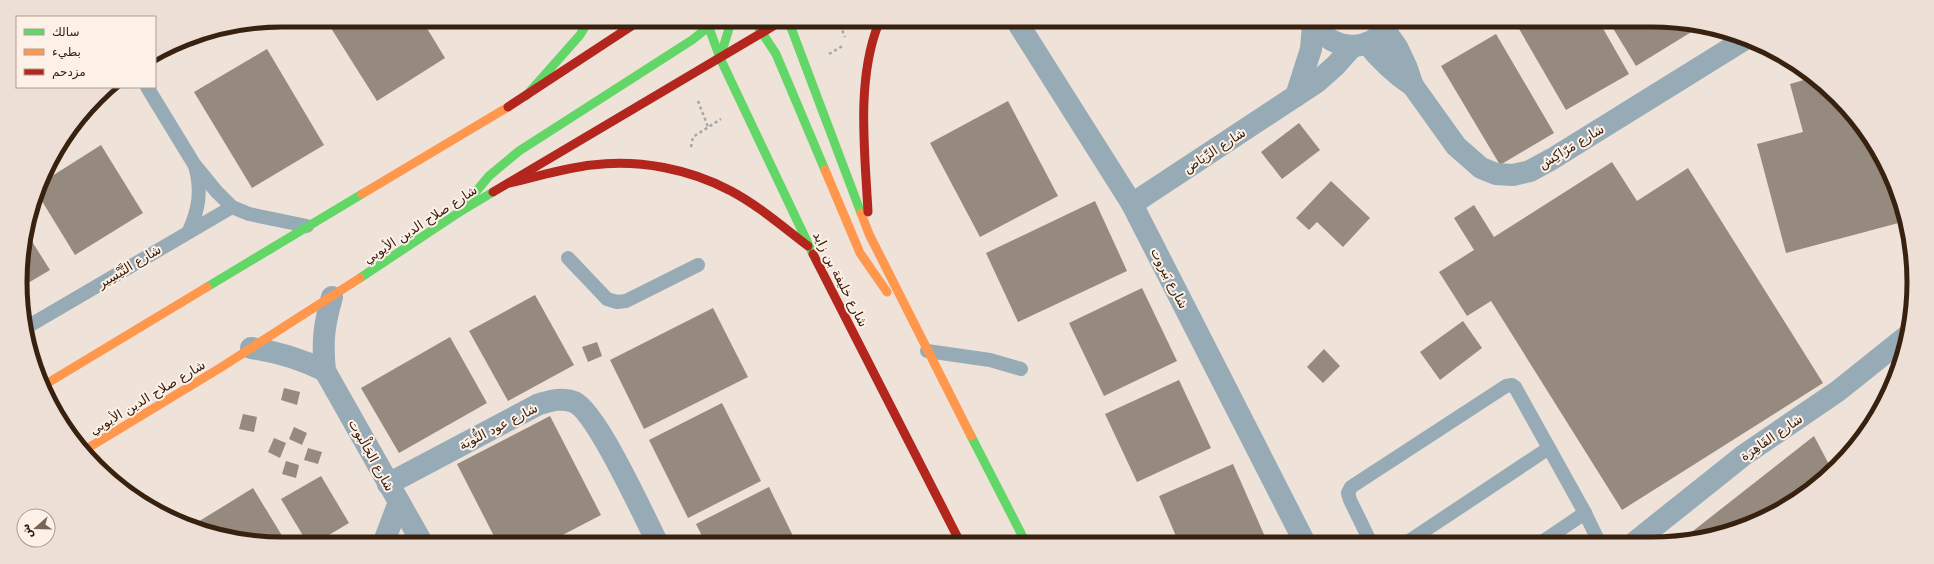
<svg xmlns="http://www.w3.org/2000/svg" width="1934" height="564" viewBox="0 0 1934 564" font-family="'DejaVu Sans',Cairo,sans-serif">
<rect width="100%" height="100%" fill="#efe2d9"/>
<g fill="#958a7d">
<polygon points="329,25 425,25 445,58 377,101"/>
<polygon points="1521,25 1601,25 1629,74 1566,110 1518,27"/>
<polygon points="1611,25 1690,25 1693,31 1636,66"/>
<polygon points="1496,34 1554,133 1500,165 1441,66"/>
<polygon points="267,49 324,145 252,188 194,92"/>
<polygon points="1814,77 1837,97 1870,136 1894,182 1906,221 1786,253 1757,144 1803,132 1790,84"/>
<polygon points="1008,101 1058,196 980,237 930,143"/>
<polygon points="1299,123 1320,150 1282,179 1261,152"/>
<polygon points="101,145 143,213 75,255 37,193 41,183"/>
<polygon points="1612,162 1637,201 1688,168 1823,383 1622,510 1491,301 1467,316 1439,272 1474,250 1454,218 1474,205 1494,237"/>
<polygon points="1331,181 1370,218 1343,247 1317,222 1309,230 1296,218"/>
<polygon points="1095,201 1127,271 1018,322 986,253"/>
<polygon points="26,232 50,270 23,286 21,265"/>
<polygon points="1142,288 1177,361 1104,396 1069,323"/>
<polygon points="535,295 574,365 508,401 469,331"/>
<polygon points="713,308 748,377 644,429 610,360"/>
<polygon points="1463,321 1482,348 1440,380 1420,352"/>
<polygon points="450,337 487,403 399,453 361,388"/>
<polygon points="597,342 602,356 588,362 582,347"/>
<polygon points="1324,349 1340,366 1323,383 1307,367"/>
<polygon points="1179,380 1211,448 1137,482 1105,414"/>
<polygon points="284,388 300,392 297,405 281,400"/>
<polygon points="722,403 761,481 688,518 649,440"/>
<polygon points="243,414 257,417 254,432 239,429"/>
<polygon points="550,416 601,515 553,540 496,540 457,464"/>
<polygon points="294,427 307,433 302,445 289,439"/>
<polygon points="1814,436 1832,470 1825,479 1752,524 1686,542 1679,542"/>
<polygon points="274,438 286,443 280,458 268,452"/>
<polygon points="308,448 322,452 318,464 304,460"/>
<polygon points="286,461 299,465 296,478 282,474"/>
<polygon points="1233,464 1266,539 1261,541 1178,541 1159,496"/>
<polygon points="321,476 349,523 322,539 305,539 281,499"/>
<polygon points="769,487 795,540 704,540 696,524"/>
<polygon points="253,488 284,539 231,539 193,525"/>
</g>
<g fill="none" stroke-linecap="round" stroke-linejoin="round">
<g stroke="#a0a8ad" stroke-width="2.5" stroke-dasharray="3 3" stroke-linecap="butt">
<polyline points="840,25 845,37"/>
<polyline points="829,54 844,45"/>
<polyline points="698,101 708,127"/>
<polyline points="691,147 693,137 721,119"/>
</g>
<g stroke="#97abb7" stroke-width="14">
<polyline points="147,87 194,164 216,191 232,207 249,214 307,226"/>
<path d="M 189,231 C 199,209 202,190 195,166"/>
<polyline points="568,258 607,299 617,302 626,301 698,265"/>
<polyline points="27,327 232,207"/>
<polyline points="927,351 990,360 1021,369"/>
<polyline points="1370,541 1350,500 1348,493 1351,487 1506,386 1512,385 1515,387 1585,513 1599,542"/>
<polyline points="1409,541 1549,448"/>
<polyline points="1542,542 1585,513"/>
</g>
<g stroke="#97abb7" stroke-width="22">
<polyline points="1019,25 1132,204 1304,541"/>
<path d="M 1314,25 C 1334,50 1368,55 1388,25"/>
<polyline points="1385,30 1397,47 1406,66 1413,86 1456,146 1481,168 1496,174 1513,175 1530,171 1552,159 1747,38"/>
<path d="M 1367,43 C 1380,60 1394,73 1413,86"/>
<polyline points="1296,96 1311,49 1313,25"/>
<polyline points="1132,204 1317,82 1336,65 1353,46"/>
<path d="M 332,297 C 324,325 322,341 325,371 L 420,539"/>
<path d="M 251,348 C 278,352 301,359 325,371"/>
<path d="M 388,484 L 539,404 C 550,401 562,397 574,402 C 596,411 643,514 656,540"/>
<polyline points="385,539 399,502"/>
<polyline points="1635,542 1744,455 1838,391 1908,335"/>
</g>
<g stroke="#63d668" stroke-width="9">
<polyline points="708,25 720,58 813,254"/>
<polyline points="757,25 776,54 825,170"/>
<polyline points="790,25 861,213"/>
<polyline points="720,58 730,25"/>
<polyline points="526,96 580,35 586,25"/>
<polyline points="458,213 489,176 519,151 692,40 711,25"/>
<polyline points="360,278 458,213 493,192"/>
<polyline points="207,287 362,194"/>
<polyline points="971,436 1025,541"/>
</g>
<g stroke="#ff974d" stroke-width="9">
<polyline points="825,170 860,253 887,292"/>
<polyline points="362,194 508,107"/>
<polyline points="861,213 869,234 971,436"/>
<polyline points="46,384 207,287"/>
<polyline points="83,451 220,368 360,278"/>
</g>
<g stroke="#b3261e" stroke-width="9">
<polyline points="508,107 633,25"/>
<path d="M 509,183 C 537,177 564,168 592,165 C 639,159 690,169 731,191 C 759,206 783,227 808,246"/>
<polyline points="493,192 775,25"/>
<path d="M 868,212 C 865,152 856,82 878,25"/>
<polyline points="813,254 959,540"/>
</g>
</g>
<g text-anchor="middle" stroke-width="4" stroke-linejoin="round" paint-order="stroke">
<g font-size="13" fill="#38210f" stroke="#fdf0e7">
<text transform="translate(1571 146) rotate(-31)" y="5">شارع مَرّاكِش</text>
<text transform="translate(1214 150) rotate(-33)" y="5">شارع الرِّيَاض</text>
<text transform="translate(420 224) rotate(-33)" y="5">شارع صلاح الدين الأيوبي</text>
<text transform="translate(129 266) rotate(-31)" y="5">شارع التَّيْسِير</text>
<text transform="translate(1170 278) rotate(63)" y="5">شارع بَيروت</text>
<text transform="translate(841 279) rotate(63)" y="5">شارع خليفة بن زايد</text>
<text transform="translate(147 397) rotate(-31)" y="5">شارع صلاح الدين الأيوبي</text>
<text transform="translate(498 426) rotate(-27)" y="5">شارع عود التُّوبَة</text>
<text transform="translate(1771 437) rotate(-34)" y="5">شارع القَاهِرَة</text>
<text transform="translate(372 455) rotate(61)" y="5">شارع الجَالْبوت</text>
</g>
</g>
<path d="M0 0H1934V564H0ZM282 27H1652A255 255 0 0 1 1907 282V282A255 255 0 0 1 1652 537H282A255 255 0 0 1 27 282V282A255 255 0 0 1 282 27Z" fill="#eddfd6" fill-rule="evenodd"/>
<path fill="none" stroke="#38210f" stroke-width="5" d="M282 27H1652A255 255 0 0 1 1907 282V282A255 255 0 0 1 1652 537H282A255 255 0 0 1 27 282V282A255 255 0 0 1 282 27Z"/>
<rect x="16" y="16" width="140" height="72" fill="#fdf0e7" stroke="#ae9d91"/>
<rect x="24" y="29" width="20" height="6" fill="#63d668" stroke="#ae9d91"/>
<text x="52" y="36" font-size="12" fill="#38210f">سالك</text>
<rect x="24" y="49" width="20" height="6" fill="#ff974d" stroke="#ae9d91"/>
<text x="52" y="56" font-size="12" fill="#38210f">بطيء</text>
<rect x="24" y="69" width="20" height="6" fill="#b3261e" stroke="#ae9d91"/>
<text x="52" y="76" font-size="12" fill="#38210f">مزدحم</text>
<g transform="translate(36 528) rotate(250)"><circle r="19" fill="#fdf0e7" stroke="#ae9d91"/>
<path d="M0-3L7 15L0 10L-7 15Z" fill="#786556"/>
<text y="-6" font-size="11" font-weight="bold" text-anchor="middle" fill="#38210f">ش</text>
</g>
</svg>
